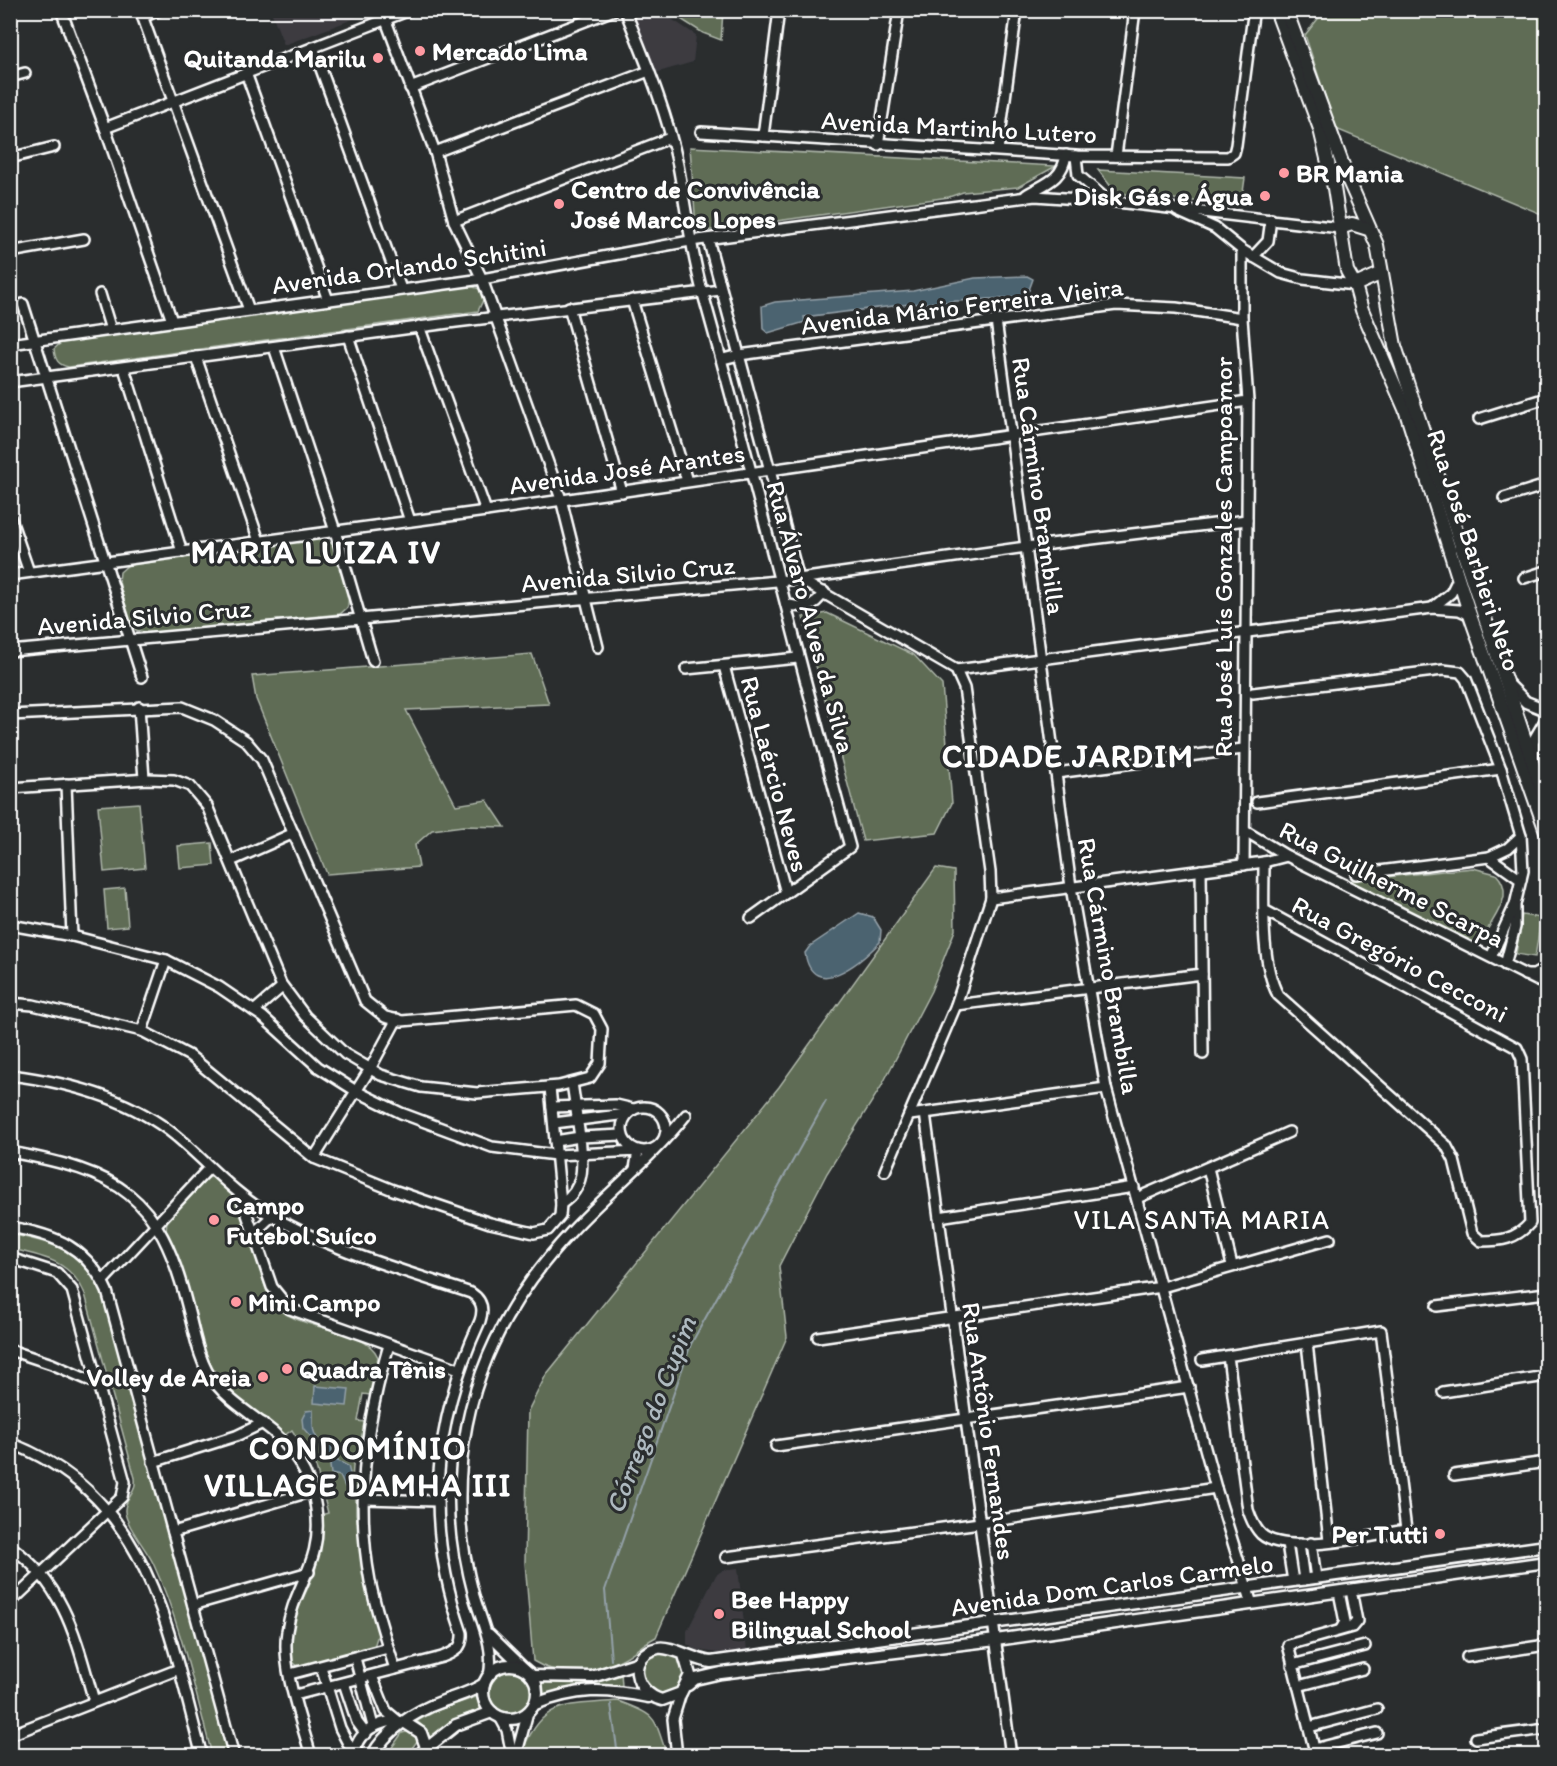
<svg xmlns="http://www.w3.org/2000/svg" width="1557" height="1766" viewBox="0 0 1557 1766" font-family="Itim,sans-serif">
<rect width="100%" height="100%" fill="#2a2d2e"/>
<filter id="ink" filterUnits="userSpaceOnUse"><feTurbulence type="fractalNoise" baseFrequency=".0167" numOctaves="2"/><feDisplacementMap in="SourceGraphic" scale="12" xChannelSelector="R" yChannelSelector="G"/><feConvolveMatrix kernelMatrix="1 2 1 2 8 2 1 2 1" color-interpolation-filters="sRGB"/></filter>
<g filter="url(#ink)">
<g fill="#3c3b41">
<polygon points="271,11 368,11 364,15 284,45"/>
<polygon points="633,11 659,11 696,35 693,62 655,73"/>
<polygon points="738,1568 747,1651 719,1653 696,1650 687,1644 687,1631 716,1575 723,1570"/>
</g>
<g fill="#5e6c54" stroke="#aeb6aa" stroke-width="1.5">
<polygon points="1325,10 1546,11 1546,216 1336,129 1305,35"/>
<polygon points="668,11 723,11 721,40 703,33"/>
<polygon points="690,147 1056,166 1018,187 963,192 949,197 704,231 696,227"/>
<polygon points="1098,170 1245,178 1241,206 1116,193"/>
<path d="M 467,285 L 480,289 L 484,298 L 478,311 L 69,367 C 58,365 55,360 54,349 L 64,340 Z"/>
<path d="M 321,538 C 326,540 330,542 334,546 C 340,555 352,599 347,608 L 340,614 L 148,633 L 136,630 L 129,621 L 119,582 L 120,572 L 128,565 Z"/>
<polygon points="827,613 914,655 942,685 952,803 937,833 863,841 803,617"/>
<polygon points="532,654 549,704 406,710 456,805 487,800 505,827 463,826 432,830 415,845 419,867 327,874 256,699 252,676"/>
<polygon points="139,803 145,868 104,872 98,806"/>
<polygon points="212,843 214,865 180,868 178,846"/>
<path d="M 936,868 L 954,871 L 955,930 L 931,991 L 881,1087 L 827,1173 L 779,1266 L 787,1337 L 656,1637 C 644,1643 635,1652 624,1658 C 597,1674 560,1678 533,1661 L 525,1562 L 528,1411 L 546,1375 L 779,1087 Z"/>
<path d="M 1473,868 L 1496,874 C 1502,880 1505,887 1504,896 C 1502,907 1483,940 1474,944 L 1345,881 Z"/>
<polygon points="125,888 128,926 107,928 104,890"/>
<polygon points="1522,915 1541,918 1535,957 1516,954"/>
<path d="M 211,1177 C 257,1187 251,1269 272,1301 C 293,1333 365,1325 378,1357 L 370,1395 L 363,1394 L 358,1421 L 365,1422 L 360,1453 L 354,1453 L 352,1480 L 356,1481 L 356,1514 L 379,1631 L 374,1647 L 300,1667 C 269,1653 308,1592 315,1571 C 320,1553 320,1534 321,1515 L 328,1513 L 316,1467 L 292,1430 L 285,1435 L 228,1391 L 209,1365 L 177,1254 L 166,1231 L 167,1220 L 201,1180 Z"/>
<path d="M 10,1234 C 53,1243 80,1249 101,1290 L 228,1755 L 212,1755 C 195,1691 181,1624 153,1563 C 147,1550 125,1524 125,1511 C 124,1499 137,1494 135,1478 L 85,1294 C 71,1261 43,1256 11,1249 Z"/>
<circle cx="662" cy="1673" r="22"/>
<circle cx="511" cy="1692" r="23"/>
<path d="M 621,1672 L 622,1686 L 569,1688 L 544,1697 L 542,1680 C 571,1686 595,1683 621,1672 Z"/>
<polygon points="479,1696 483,1708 465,1715 430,1740 427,1731 417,1721 438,1710"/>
<path d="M 618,1701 C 659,1716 653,1716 667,1755 L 520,1756 C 543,1699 563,1706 618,1701 Z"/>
<polygon points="410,1731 418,1740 407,1755 386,1756 402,1733"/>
</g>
<g fill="#4c6370" stroke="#94a1a9" stroke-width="1.5">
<polygon points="1027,276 1033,279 1029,290 1022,297 910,304 804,317 805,322 768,333 763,329 762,306 775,302 913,291 975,278"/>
<path d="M 859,913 L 873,917 L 881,930 L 880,942 C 862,961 813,1003 805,953 L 810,946 Z"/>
<polygon points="315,1386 349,1389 347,1406 314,1403"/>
<path d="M 313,1410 C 314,1424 310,1430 320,1442 L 339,1443 L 340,1448 L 332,1448 L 332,1458 L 348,1466 L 351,1477 L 345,1487 L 340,1476 L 331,1474 L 329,1457 L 303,1428 L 302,1419 L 306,1411 Z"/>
</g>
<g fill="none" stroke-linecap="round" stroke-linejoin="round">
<g stroke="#94a1a9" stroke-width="2">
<polyline points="611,1660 605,1590 691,1344 826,1101"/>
<polyline points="611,1704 618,1756"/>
</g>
<defs>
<g id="minor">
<polyline points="61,10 105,128 172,321"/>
<polyline points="140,10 249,310"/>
<polyline points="382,10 435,152 454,221 482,279 561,499 598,647"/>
<path d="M 625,10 C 645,60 667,112 678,165 C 686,208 691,252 703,294 C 755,478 799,663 850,847 L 751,918"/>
<polyline points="143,17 159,10"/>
<polyline points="313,47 401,289"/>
<polyline points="246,73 328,300"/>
<polyline points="10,77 25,73"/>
<polyline points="410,88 614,10"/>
<polyline points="105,128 410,10"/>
<polyline points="701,132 1076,156 1228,157 1234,153 1236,145 1253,15"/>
<polyline points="763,136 779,10"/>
<polyline points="878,145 899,10"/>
<polyline points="998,150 1017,10"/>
<polyline points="435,152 649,71"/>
<polyline points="1076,156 1078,175 1108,201"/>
<polyline points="1116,156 1135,10"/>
<polyline points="10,158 54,147"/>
<path d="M 1026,195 C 1046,183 1062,180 1066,155"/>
<polyline points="1177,211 1215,228 1242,250 1281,273 1303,279 1355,285"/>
<polyline points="454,221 670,138"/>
<polyline points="708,239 799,579 956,670 964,688 990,872 991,898 956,1005 885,1171"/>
<polyline points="1242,250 1242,318 1248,401 1244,865"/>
<polyline points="10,252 84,239"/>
<polyline points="1253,257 1268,241 1271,219"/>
<polyline points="100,294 111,330"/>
<polyline points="632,300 687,481"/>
<polyline points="23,304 142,677"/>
<polyline points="569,307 622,492"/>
<polyline points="996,320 1071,887 1106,1088 1216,1488 1252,1604"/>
<polyline points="419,326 486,511"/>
<polyline points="348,336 410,521"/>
<polyline points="10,344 482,279 690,241 1035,196 1108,201 1340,228"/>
<polyline points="274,347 335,531 373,661"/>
<polyline points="196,357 259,541"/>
<polyline points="723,359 739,355 1116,305 1176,308 1242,318"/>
<polyline points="124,368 182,552"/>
<polyline points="10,382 456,322 721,290"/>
<polyline points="1479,419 1546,398"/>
<polyline points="1504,498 1546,485"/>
<polyline points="10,517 29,572"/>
<polyline points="10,575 486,511 1248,401"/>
<polyline points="1524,578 1546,571"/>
<path d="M 786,604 C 804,609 814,608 824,592"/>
<polyline points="1432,608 1451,593 1458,579"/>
<polyline points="10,651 799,579 1026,547 1247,520"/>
<polyline points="724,666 786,893"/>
<polyline points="686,669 798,658"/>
<polyline points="956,670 1432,608 1459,610 1470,615"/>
<polyline points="1253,693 1443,670 1460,672 1466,679 1501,769 1521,836 1523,871 1515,905 1515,927 1505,965"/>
<polyline points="139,707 144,779"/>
<polyline points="10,715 182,707 214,720 246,741 262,760 365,1001 385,1017 402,1021 576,1005 594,1014 602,1029 600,1063 590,1078 559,1086 477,1093 421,1087 381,1075 345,1054 305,1016 281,984 207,806 190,786 174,780 148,779 10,788"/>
<polyline points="1056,773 1243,749"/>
<polyline points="66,784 72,936"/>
<polyline points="1257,802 1501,769"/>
<polyline points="1245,831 1287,856 1546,985"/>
<polyline points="1489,857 1521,880"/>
<polyline points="231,861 294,833"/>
<path d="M 1264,862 C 1264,901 1260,962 1278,995 L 1446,1145 L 1454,1160 L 1472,1233 L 1481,1241 C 1502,1241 1516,1239 1530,1223 L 1522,1059 L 1517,1048 L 1264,910"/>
<polyline points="1201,870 1203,1054"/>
<polyline points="1356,874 1489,857 1508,848 1521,836"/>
<polyline points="991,898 1264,862 1287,856"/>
<polyline points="10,925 72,936 166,960 219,987 263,1017 318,1067 356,1091 401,1113 492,1147 556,1155 638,1151 635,1169"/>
<polyline points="1491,957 1514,907"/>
<polyline points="1525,975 1534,975 1546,968"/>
<polyline points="10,1003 33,1005 142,1031 190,1056 314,1158 393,1190 490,1223 534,1233 548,1230 560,1216 561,1204 550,1087"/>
<polyline points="956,1005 1202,974"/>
<polyline points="254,1011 282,987"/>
<polyline points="142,1031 166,960"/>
<path d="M 10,1075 C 67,1082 131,1099 176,1136 C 207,1162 232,1192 267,1213 C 329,1250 402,1270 471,1293 C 482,1300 484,1309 480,1321 C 432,1425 424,1524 462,1633 C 463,1648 455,1652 442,1657 L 295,1695"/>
<circle cx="644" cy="1129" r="22"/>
<polyline points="552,1107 616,1105 633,1109"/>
<polyline points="925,1113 1011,1756"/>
<polyline points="910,1115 1106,1088"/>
<polyline points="554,1123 627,1114"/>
<polyline points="555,1141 580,1137 572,1083"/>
<path d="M 10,1152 C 119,1172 159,1194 187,1305 C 194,1330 198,1361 214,1382 C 228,1399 245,1410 262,1423 C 290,1443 312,1475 316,1509 C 324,1562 293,1586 287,1631 C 281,1669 301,1719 311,1756"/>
<polyline points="314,1158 370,1069 397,1019"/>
<polyline points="1208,1168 1232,1265"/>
<polyline points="241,1197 272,1287 290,1309 459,1369"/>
<polyline points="1137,1198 1289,1132"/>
<path d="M 561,1204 C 586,1188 583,1164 580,1137 L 622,1135"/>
<polyline points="939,1217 1134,1187"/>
<path d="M 10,1227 C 56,1235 87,1247 107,1291 L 234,1756"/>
<polyline points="255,1232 272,1216"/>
<polyline points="10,1258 57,1273 72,1290 125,1482 122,1497 10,1603"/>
<polyline points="103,1281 209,1168"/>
<polyline points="1437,1306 1546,1293"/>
<polyline points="818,1337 1162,1287 1330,1239"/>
<polyline points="1307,1343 1329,1541"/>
<path d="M 389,1345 C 366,1421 355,1502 370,1581 C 376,1611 386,1640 395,1669"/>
<polyline points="10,1350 52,1364 100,1385"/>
<path d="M 1202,1360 L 1381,1331 L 1406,1530 C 1374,1535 1286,1557 1261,1534 C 1254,1527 1251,1519 1248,1510 L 1228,1356"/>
<polyline points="1443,1392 1546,1376"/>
<path d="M 10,1443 C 150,1496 168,1630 202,1756"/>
<polyline points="776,1446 1189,1387"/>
<polyline points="153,1462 236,1436 263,1423"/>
<polyline points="1454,1475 1546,1462"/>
<polyline points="364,1499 437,1501"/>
<polyline points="173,1532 313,1491"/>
<polyline points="1311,1543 1316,1578"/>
<polyline points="1287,1544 1293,1581"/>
<polyline points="1299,1544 1304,1580"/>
<path d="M 10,1546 C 66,1586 76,1639 94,1701"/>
<polyline points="726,1557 980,1523 1216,1488"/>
<polyline points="1339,1592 1345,1622 1341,1629"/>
<polyline points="193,1605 309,1572"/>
<polyline points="489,1634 525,1669"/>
<polyline points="1467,1657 1546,1645"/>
<polyline points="355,1658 373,1726"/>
<polyline points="1292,1665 1365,1646"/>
<polyline points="321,1667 340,1728 354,1755"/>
<polyline points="290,1674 388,1648"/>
<polyline points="372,1676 386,1711 398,1721"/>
<path d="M 489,1676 C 495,1647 482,1623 474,1596 C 466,1566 460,1534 460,1502 C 459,1395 499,1309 571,1232 C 608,1192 652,1158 686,1115"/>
<polyline points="344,1683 357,1722 366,1734"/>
<polyline points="1298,1686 1363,1669"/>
<polyline points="500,1717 507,1730 512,1756"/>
<polyline points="1309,1727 1377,1709"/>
<polyline points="10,1735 179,1669"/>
<polyline points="1476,1738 1546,1729"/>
<polyline points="1314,1749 1377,1733"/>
<path d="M 355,1756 C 354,1732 382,1718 404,1722"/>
<polyline points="516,1756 528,1712"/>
<polyline points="677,1756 673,1719 681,1693"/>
<polyline points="1316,1756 1288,1645 1352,1627 1357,1621 1351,1590"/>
</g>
<g id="tertiary">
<polyline points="1508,684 1526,702 1546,710"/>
<polyline points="1533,759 1533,742 1546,720"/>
<path d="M 684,1655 L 690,1675 L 681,1693 L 662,1700 C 634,1693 625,1655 658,1648 C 670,1645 694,1660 711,1662 L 1546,1546"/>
<circle cx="510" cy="1692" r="27"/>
<polyline points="532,1676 592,1677 639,1662"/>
<polyline points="688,1685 695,1679 721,1673 996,1640 1546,1562"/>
<path d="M 535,1704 C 577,1688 604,1688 648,1697"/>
<polyline points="404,1722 421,1733 426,1747"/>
<path d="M 372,1756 C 385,1731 415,1711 441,1702 C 456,1696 470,1693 484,1684"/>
<polyline points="417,1756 456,1725 492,1712"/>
</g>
<g id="secondary">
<polyline points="1276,10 1320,129 1334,188 1347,271 1355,285 1362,310 1405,409 1470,615 1546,831"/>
<polyline points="1286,10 1348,179 1377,245 1395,346 1546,803"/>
<polyline points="1340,228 1352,224 1368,229"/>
<polyline points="1355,285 1380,274"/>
</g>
</defs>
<use href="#minor" stroke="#fff" stroke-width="14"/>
<use href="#tertiary" stroke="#fff" stroke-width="15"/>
<use href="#secondary" stroke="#fff" stroke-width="16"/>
<use href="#minor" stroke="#2a2d2e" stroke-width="9"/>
<use href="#tertiary" stroke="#2a2d2e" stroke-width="10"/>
<use href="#secondary" stroke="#2a2d2e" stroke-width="12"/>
</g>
</g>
<g fill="#ff9aa2" stroke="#2a2d2e" stroke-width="2">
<circle cx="420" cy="51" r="6"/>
<circle cx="378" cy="58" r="6"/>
<circle cx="1284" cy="173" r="6"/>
<circle cx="1265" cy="196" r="6"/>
<circle cx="559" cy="204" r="6"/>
<circle cx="214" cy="1220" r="6"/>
<circle cx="236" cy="1302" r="6"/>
<circle cx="287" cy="1369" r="6"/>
<circle cx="263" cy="1377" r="6"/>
<circle cx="1440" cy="1534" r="6"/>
<circle cx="719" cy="1614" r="6"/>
</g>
<g text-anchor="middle" stroke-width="6" stroke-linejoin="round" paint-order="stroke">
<g font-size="26" font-weight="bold" fill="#fff" stroke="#2a2d2e" text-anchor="start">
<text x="432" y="60">Mercado Lima</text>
<text x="366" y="67" text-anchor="end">Quitanda Marilu</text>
<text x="1296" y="182">BR Mania</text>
<text x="571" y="198">Centro de Convivência<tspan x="571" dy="30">José Marcos Lopes</tspan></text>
<text x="1253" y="205" text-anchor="end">Disk Gás e Água</text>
<text x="226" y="1214">Campo<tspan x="226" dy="30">Futebol Suíco</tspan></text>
<text x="248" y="1311">Mini Campo</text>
<text x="299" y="1378">Quadra Tênis</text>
<text x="251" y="1386" text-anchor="end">Volley de Areia</text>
<text x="1428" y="1543" text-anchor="end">Per Tutti</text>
<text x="731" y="1608">Bee Happy<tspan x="731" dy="30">Bilingual School</tspan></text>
</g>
<g font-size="26" fill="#fff" stroke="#2a2d2e">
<text transform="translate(959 127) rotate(3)" y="9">Avenida Martinho Lutero</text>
<text transform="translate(409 266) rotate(-8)" y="9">Avenida Orlando Schitini</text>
<text transform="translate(962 306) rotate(-7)" y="9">Avenida Mário Ferreira Vieira</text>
<text transform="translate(627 469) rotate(-8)" y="9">Avenida José Arantes</text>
<text transform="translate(1039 486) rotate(82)" y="9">Rua Cármino Brambilla</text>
<text transform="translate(1474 550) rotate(72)" y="9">Rua José Barbieri Neto</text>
<text transform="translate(1223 557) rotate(-90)" y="9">Rua José Luís Gonzales Campoamor</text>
<text transform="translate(628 574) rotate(-5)" y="9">Avenida Silvio Cruz</text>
<text transform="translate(144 617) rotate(-5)" y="9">Avenida Silvio Cruz</text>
<text transform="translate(811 617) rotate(75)" y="9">Rua Álvaro Alves da Silva</text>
<text transform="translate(775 774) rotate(75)" y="9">Rua Laércio Neves</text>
<text transform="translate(1392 884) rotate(27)" y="9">Rua Guilherme Scarpa</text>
<text transform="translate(1400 959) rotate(28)" y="9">Rua Gregório Cecconi</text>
<text transform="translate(1109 966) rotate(80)" y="9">Rua Cármino Brambilla</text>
<text transform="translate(989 1431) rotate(82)" y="9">Rua Antônio Fernandes</text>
<text transform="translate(1112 1585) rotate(-8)" y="9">Avenida Dom Carlos Carmelo</text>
</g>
<g font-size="27" letter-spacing="1.5" fill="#fff" stroke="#2a2d2e">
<text x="1202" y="1229">VILA SANTA MARIA</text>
</g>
<g font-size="27" font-style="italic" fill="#aeb9bf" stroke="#2a2d2e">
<text transform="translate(651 1415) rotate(-69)" y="9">Córrego do Cupim</text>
</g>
<g font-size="32" font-weight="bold" letter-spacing="1.5" fill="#fff" stroke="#2a2d2e">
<text x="316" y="563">MARIA LUIZA IV</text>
<text x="1068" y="767">CIDADE JARDIM</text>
<text x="358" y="1459">CONDOMÍNIO<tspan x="358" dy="37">VILLAGE DAMHA III</tspan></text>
</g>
</g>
<rect width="1557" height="1766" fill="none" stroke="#2a2d2e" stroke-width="36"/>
<rect x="18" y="18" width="1521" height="1730" fill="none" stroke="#fff" stroke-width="2" filter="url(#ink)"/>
</svg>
